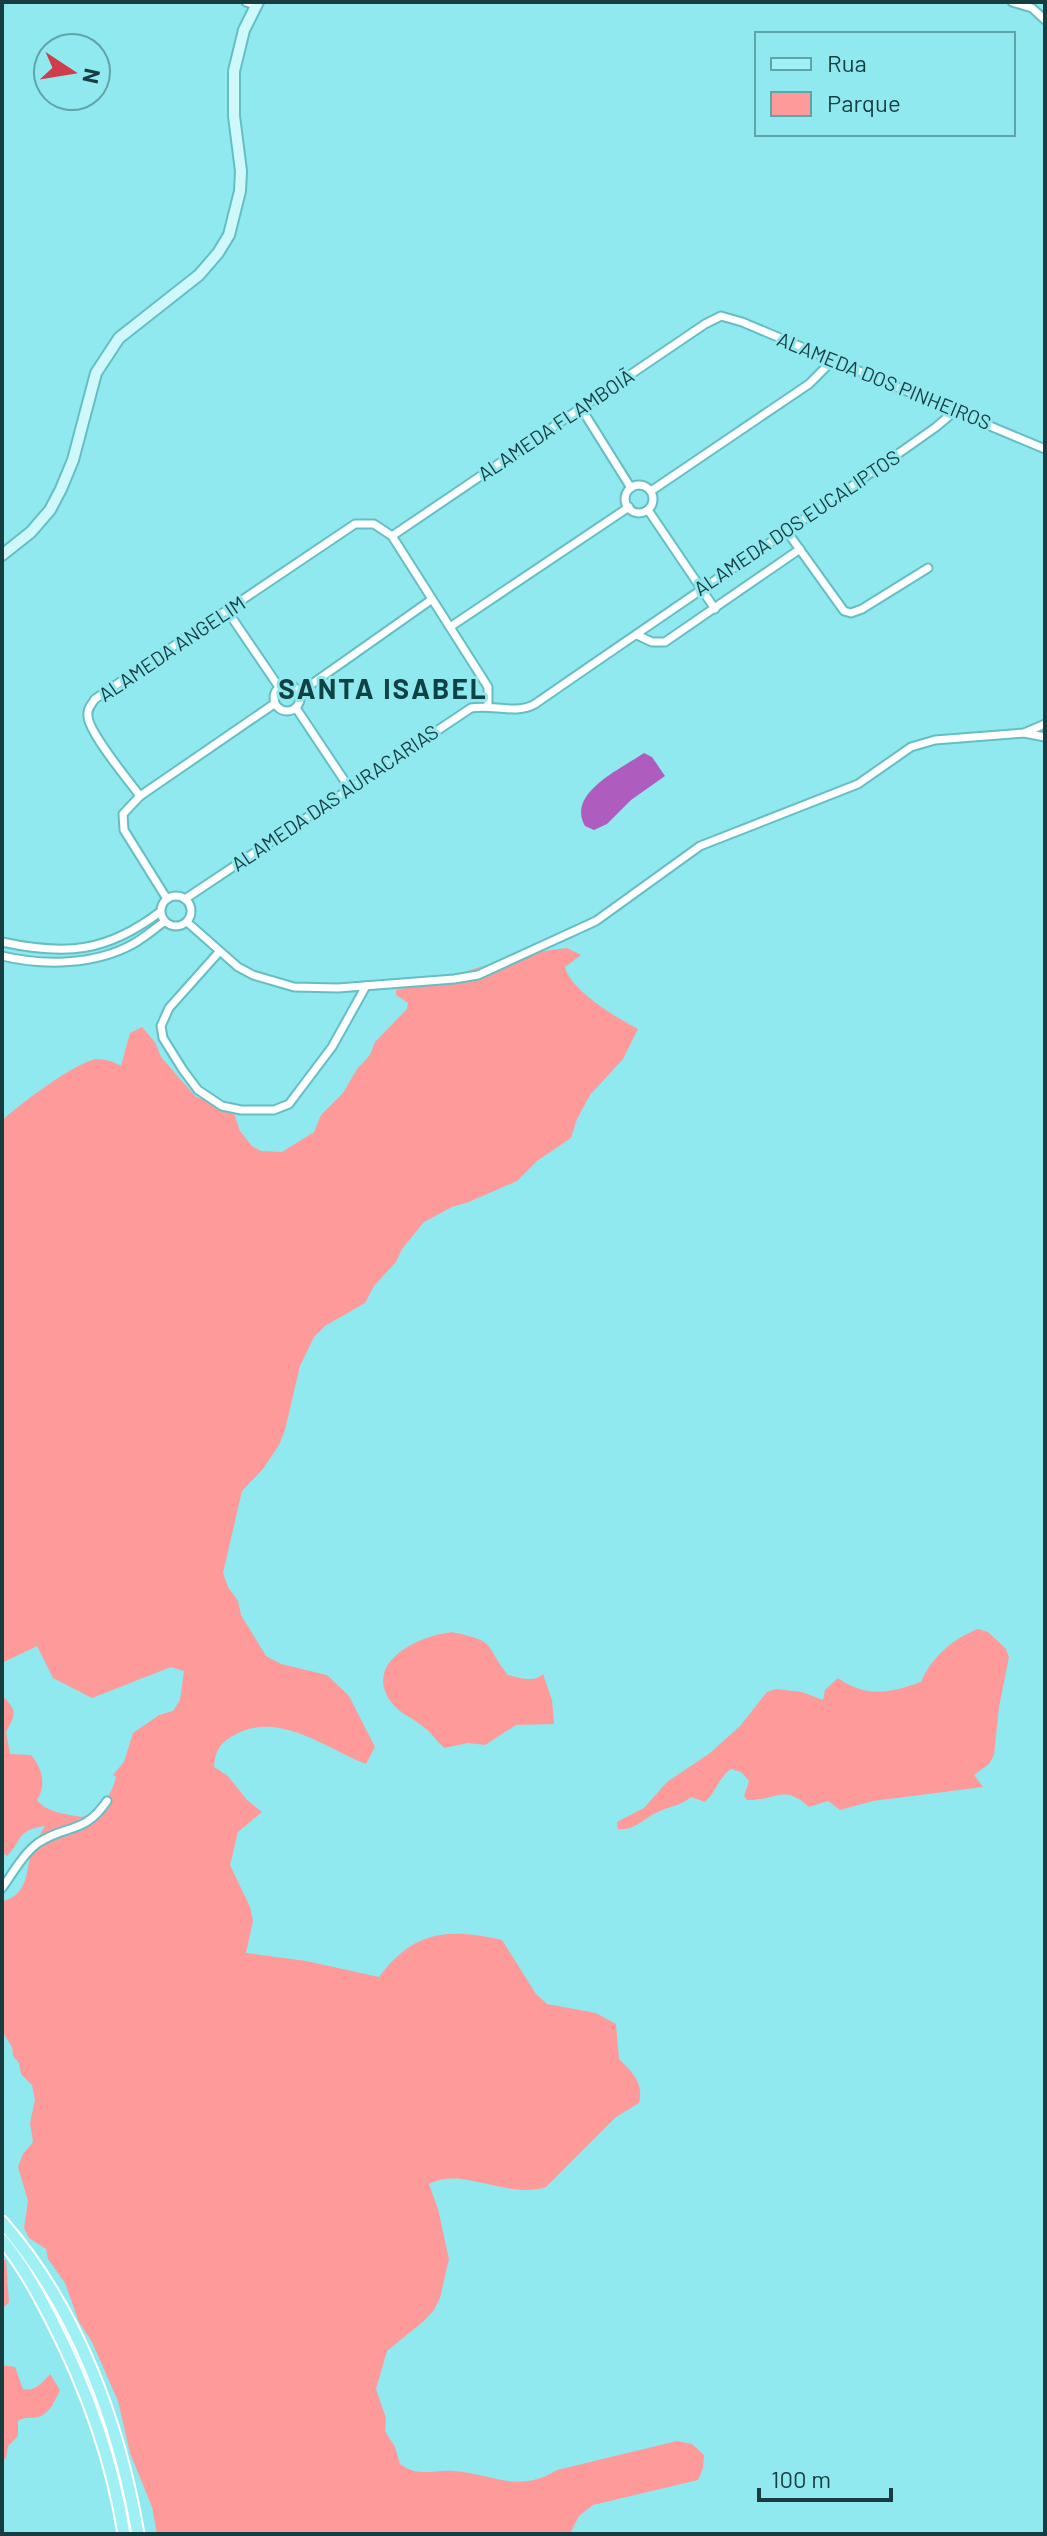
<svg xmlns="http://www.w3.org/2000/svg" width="1047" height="2536" viewBox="0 0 1047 2536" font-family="Barlow,sans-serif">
<rect width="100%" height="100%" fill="#8fe9ef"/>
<g fill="#fe9b9a">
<path d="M 567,948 L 581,955 L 565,967 C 571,991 616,1017 638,1029 L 623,1059 L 590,1095 L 577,1119 L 571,1138 L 537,1161 L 517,1181 L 469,1202 L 452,1207 L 424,1222 L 402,1249 L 396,1262 L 374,1286 L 365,1303 L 325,1326 L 314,1337 L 300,1366 L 285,1430 L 279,1445 L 263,1469 L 242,1491 L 223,1573 L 228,1587 L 238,1601 L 241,1615 L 266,1656 L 281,1664 L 327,1675 L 349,1696 L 375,1747 L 366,1764 C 325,1748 276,1708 231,1737 C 218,1745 215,1753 214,1767 L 228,1776 L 247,1800 L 262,1812 L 238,1832 L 230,1865 L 250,1907 L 253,1921 L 246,1953 L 306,1961 L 379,1977 C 414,1930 449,1928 502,1940 L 536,1994 L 547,2004 L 596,2013 L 616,2024 L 619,2059 C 633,2073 644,2083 639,2103 L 616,2117 L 546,2187 C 507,2200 463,2166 429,2184 L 438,2209 L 449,2259 L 440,2298 L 434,2310 L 424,2321 L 387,2351 L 376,2389 L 386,2418 L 385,2431 L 395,2447 L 400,2464 C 420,2478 432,2469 454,2471 C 493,2474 519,2494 557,2470 L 677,2441 L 692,2444 L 704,2455 L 703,2468 L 698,2480 L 593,2505 L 579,2516 L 570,2534 L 157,2534 L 152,2507 L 130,2453 L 118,2401 L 92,2342 L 79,2322 L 65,2283 L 48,2259 L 46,2249 L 29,2238 L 24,2228 L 28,2201 L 18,2167 L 23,2154 L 33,2142 L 30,2123 L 35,2100 L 32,2085 L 21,2074 L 19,2063 L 13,2056 L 12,2047 L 2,2031 L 2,1901 C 29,1896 26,1869 32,1849 C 35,1841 41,1834 45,1826 C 16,1830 23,1840 7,1856 L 2,1852 L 2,1695 C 17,1712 17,1712 6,1732 L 10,1754 L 31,1755 C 42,1768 47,1785 37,1800 C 47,1813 66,1814 82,1817 C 100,1811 112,1795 116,1777 L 113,1775 L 124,1762 L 133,1733 L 159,1715 L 173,1711 L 180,1700 L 184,1671 L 171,1667 L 92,1698 L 53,1678 L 37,1646 L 2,1663 L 2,1121 C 17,1106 77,1061 97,1059 C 106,1059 114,1062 121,1066 L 130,1033 L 142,1027 L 155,1042 L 161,1057 L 196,1097 L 232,1107 L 240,1131 L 252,1146 L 261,1151 L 282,1152 L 314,1132 L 321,1115 L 343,1093 L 357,1069 L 370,1055 L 375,1042 L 407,1009 L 408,1003 L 396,995 L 396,990 C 454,979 509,953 567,948 Z"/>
<path d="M 978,1629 L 988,1632 L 1006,1649 L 1009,1657 L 999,1707 L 994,1755 L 989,1764 L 974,1775 L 983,1787 L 873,1801 L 840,1810 L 828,1801 L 809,1807 C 783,1783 777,1801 747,1800 L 744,1796 L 749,1781 L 741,1772 L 731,1769 C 719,1777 716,1792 705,1802 L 691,1797 C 678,1807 674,1805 660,1811 C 645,1817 635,1831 618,1829 L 617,1822 L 644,1808 L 667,1782 L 710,1753 L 740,1726 L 767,1692 L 776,1689 L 802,1692 L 823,1700 L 825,1690 L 838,1678 C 866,1698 890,1693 921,1682 C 931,1658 953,1638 978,1629 Z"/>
<path d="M 452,1632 C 498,1642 483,1643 508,1675 C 520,1678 534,1683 543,1674 L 552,1700 L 554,1724 L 516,1725 L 485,1745 L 468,1743 L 444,1748 C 436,1740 430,1731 421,1725 C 411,1717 399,1713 391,1702 C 362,1662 420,1635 452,1632 Z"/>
<polygon points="2,2260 6,2260 9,2302 2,2309"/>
<path d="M 2,2365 L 15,2367 L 23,2389 C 35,2392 43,2382 50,2374 L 60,2390 C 55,2400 50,2414 38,2417 C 30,2419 25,2416 18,2421 L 18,2436 L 8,2446 L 6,2458 L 2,2461 Z"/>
</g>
<path fill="#ae5dbf" d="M 644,753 L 652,757 L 665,776 L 631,800 L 607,824 L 594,830 L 585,826 C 566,793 621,769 644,753 Z"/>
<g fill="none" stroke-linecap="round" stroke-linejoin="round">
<defs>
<g id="street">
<polyline points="246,2 255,5"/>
<polyline points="1012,2 1032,8 1045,20"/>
<polyline points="581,408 631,488"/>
<circle cx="639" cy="499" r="14"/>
<polyline points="651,491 809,384 832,361"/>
<polyline points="648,510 715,609"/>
<polyline points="788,533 844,611 851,613 862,609 928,568"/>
<polyline points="392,536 705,324 721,316 742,322 1045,449"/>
<polyline points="228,612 279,687"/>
<polyline points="450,627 629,507"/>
<polyline points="637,635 652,642 665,642 800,549"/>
<circle cx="287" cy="698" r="13"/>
<polyline points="299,693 431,600"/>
<polyline points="296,708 350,789"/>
<polyline points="1024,733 1045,737"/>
<path d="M 140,796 C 129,781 88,732 88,716 C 87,709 91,705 95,699 L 355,524 L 374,524 L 392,536 L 488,687 L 488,706"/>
<circle cx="176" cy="911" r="15"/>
<polyline points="167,899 124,830 123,814 140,796 274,704"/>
<path d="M 185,899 L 471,708 C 492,704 516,715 535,704 C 669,611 804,521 936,427 L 956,410"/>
<polyline points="187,922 238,967 253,975 294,987 338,988 454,979 478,975 596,921 700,846 858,784 911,747 935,740 1024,733 1045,724"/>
<path d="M 2,942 C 67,956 107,952 160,912"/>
<polyline points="219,952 169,1008 161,1026 163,1038 183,1070 198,1090 222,1106 241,1110 274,1110 289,1104 332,1047 366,986"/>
<path d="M 2,956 C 44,966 95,965 133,944 C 144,938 154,929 164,922"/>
<path d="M 2,1888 C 13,1873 23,1854 38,1843 C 66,1824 84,1835 107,1801"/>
</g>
<polyline id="secondary" points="2,555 31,532 50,510 61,489 73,460 96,373 119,338 199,275 218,253 229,235 240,191 241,171 234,116 234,71 244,30 258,2"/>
<g id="primary">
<path d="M 2,2222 C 77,2308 119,2423 138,2534"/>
<path d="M 2,2240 C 22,2264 37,2292 51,2319 C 86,2387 112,2458 124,2534"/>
</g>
</defs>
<use href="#street" stroke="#64bfc4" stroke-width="11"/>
<use href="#secondary" stroke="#64bfc4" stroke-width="14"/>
<use href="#primary" stroke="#fff" stroke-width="15"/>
<use href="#street" stroke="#fff" stroke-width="7"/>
<use href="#secondary" stroke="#cff8fa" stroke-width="10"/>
<use href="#primary" stroke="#9ef0f5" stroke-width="11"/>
</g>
<g text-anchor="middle" stroke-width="6" stroke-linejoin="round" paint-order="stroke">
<g font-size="20" fill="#173d40" stroke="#8fe9ef">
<text transform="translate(884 381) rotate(22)" y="7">ALAMEDA DOS PINHEIROS</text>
<text transform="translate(556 425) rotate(-34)" y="7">ALAMEDA FLAMBOIÃ</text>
<text transform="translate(797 523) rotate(-34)" y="7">ALAMEDA DOS EUCALIPTOS</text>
<text transform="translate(172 649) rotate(-34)" y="7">ALAMEDA ANGELIM</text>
<text transform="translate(335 798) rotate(-34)" y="7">ALAMEDA DAS AURACARIAS</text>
</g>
<g font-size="28" font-weight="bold" letter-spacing="2" fill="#0f4245" stroke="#8fe9ef">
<text x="383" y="699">SANTA ISABEL</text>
</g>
</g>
<rect width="1047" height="2536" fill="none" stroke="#173d40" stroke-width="8"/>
<rect x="755" y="32" width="260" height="104" fill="#8fe9ef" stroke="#5fa4a9" stroke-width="2"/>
<rect x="771" y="58" width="40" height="12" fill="#9ef0f5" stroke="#5fa4a9" stroke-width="2"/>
<text x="827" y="72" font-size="24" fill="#173d40">Rua</text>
<rect x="771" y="92" width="40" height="24" fill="#fe9b9a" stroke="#5fa4a9" stroke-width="2"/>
<text x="827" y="112" font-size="24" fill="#173d40">Parque</text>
<g transform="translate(72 72) rotate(102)"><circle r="38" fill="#8fe9ef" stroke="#5fa4a9" stroke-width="2"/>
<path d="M0-6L14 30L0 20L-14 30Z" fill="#ce3e4a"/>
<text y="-12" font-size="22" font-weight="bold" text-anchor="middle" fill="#173d40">N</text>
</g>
<path d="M759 2488v12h132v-12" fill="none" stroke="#173d40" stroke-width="4"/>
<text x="771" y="2488" font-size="24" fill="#173d40" stroke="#8fe9ef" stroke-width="6" paint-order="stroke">100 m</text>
</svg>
